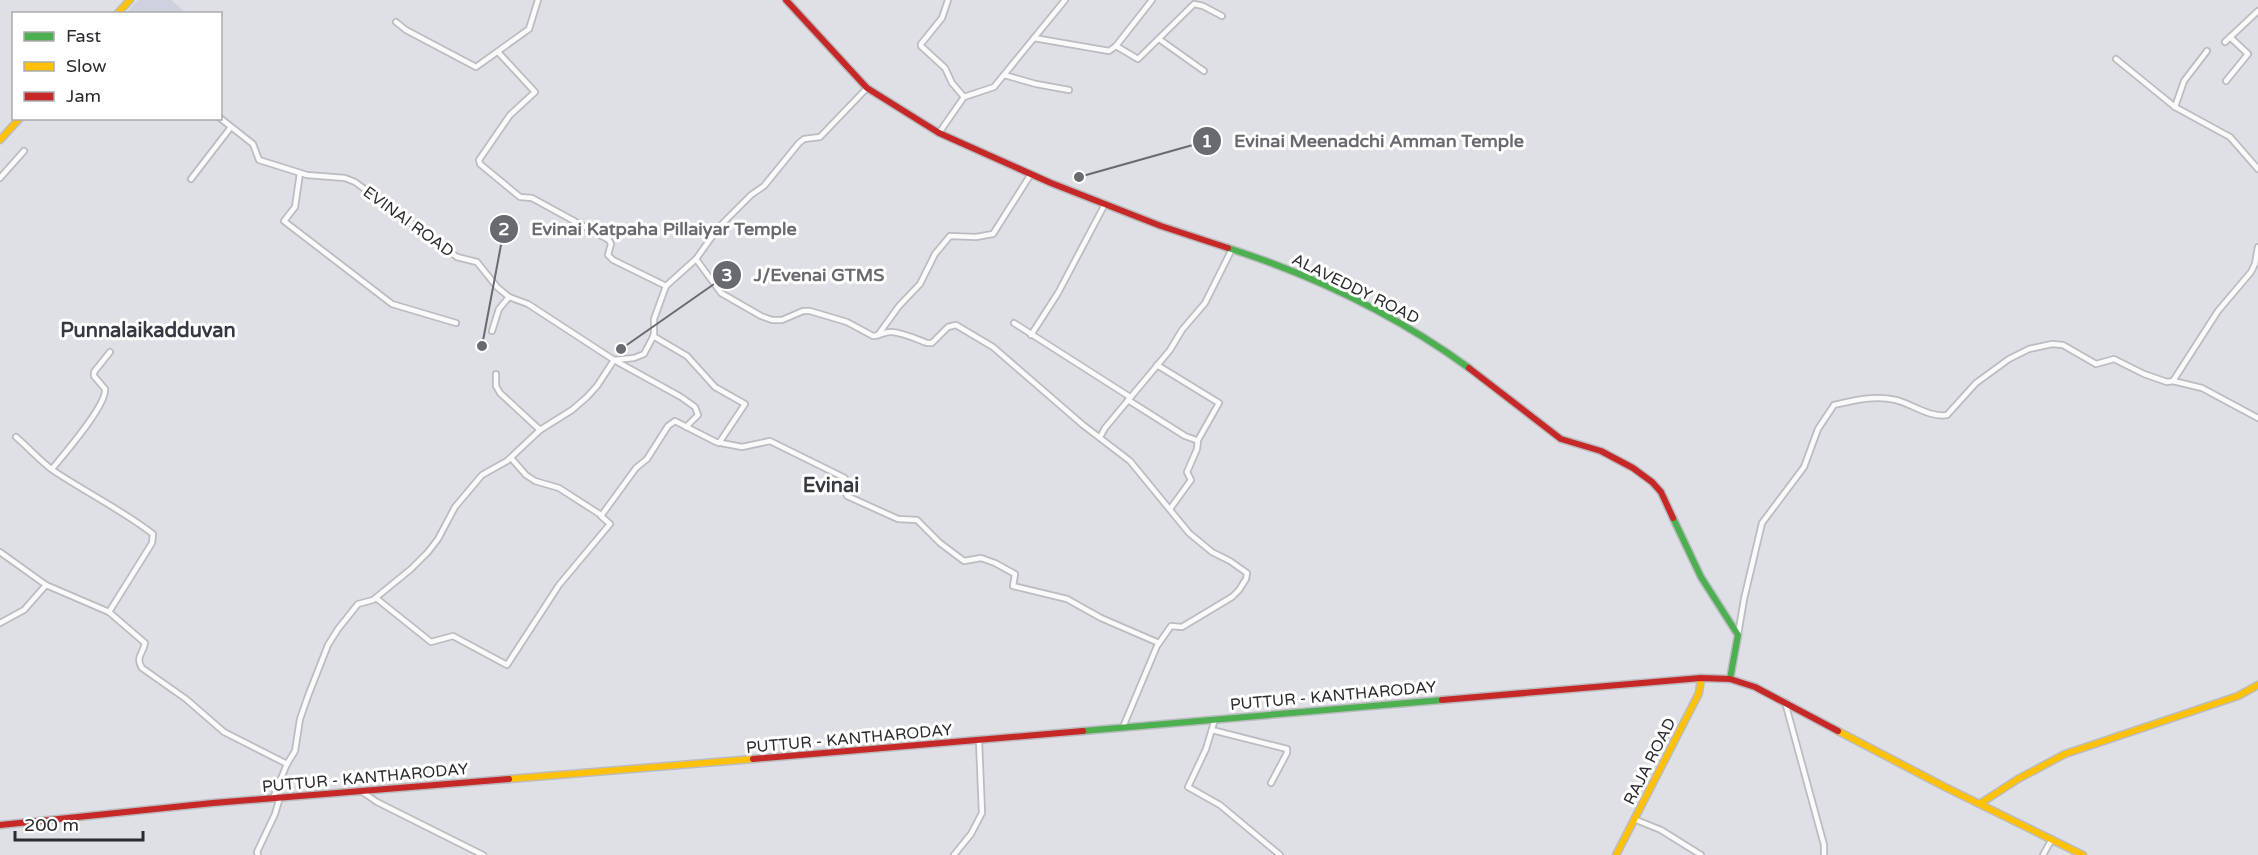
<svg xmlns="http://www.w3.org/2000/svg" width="2258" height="855" viewBox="0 0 2258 855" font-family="'Varela Round',sans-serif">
<rect width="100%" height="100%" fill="#dee0e6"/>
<polygon fill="#cdd2de" points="138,0 171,0 183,10 179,13 126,13"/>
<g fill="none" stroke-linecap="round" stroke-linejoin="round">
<defs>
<g id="street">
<polyline points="948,0 942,18 921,44 921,46 945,68 952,83 964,97"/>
<polyline points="396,22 406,30 476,67 529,29 538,0"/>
<polyline points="1034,38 1109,51 1116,46 1152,0"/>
<polyline points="1159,39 1204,71"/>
<polyline points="2225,42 2258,11"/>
<polyline points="1116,46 1138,59 1194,4 1203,6 1222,16"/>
<polyline points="498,52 535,92 510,115 479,160 480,164 520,197 532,198 609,240 611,244 608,255 613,260 666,286"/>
<polyline points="2116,59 2175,107 2230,137 2258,169"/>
<polyline points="1004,75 1036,84 1069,90"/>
<polyline points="2226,81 2248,54 2230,37"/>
<polyline points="2175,107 2184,81 2207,51"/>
<polyline points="220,118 253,144 259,160 307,175 345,178 355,182 457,257 477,262 497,287 509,297 528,304 614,360 681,397 695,407 698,415 686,427"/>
<polyline points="939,133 964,97 994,87 1065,0"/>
<polyline points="300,173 295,207 284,221 392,304 456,323"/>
<polyline points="0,178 24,151"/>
<polyline points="191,179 231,127"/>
<path d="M 696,259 L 721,293 L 761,316 L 772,320 L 782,320 L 803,311 L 810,311 L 847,322 L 873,336 C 880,336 885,331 892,332 C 904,333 916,339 927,343 L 932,343 L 948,327 L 956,325 L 993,347 L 1083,425 L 1130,461 L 1189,533 L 1212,552 L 1230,561 L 1247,573 L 1246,579 L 1239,590 L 1232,597 L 1182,627 L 1171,626 L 1157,646 L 1123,727"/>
<polyline points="1014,323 1130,397"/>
<polyline points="492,331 499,309 509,297"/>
<polyline points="878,335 899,306 920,284 935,254 950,236 976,237 993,234 1031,174"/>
<polyline points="1031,335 1058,293 1105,204"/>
<polyline points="653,336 687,356 715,387 745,404 719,443"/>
<polyline points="1157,365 1219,403 1198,440 1197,449 1187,472 1191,480 1170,509"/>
<polyline points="496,374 496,386 500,393 540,430"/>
<polyline points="2173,381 2218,311 2251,272 2255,264 2258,247"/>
<polyline points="1128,400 1185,436 1196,440"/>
<path d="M 16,437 C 29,448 41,462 54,471 C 87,493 122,510 153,534 L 152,543 L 109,612"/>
<polyline points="1100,437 1105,428 1170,350 1182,330 1205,303 1232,249"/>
<polyline points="511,458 526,475 535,481 559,488 601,515"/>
<path d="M 52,469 C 64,454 107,405 105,389 L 94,376 L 94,372 L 110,352"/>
<path d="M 0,552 L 46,585 L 109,612 L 145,643 C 143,654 135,657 142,668 L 186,699 L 224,732 L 287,764"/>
<polyline points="376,598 431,642 453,636 507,665 559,585 610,524 601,516 636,468 647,459 668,426 675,421 716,442 742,447 770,441 845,478 844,490 847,496 898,519 917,520 940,543 964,561 981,558 995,563 1015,574 1013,586 1067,599 1101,618 1159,643"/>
<polyline points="0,623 24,610 46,585"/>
<path d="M 1738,635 L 1744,599 L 1762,523 L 1804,467 L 1818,429 L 1834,405 C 1855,400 1875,395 1896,400 C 1912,404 1930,418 1947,415 L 1976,383 L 2009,359 L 2029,349 L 2052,344 L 2063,345 L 2096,364 L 2114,359 L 2144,374 L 2167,382 L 2173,381 L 2202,388 L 2258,418"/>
<polyline points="1785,702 1824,845 1824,855"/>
<polyline points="1215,719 1206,749 1188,787 1220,805 1280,855"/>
<polyline points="1212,730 1287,749 1287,753 1271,783"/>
<polyline points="361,791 377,802 483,855"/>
<polyline points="273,798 287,764 295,751 300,719 308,696 328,645 338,629 358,604 373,600 411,569 428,552 438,539 455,507 482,475 507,461 540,430 572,410 587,397 597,386 614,360 634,358 644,354 654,335 654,319 666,286 696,259 719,227 751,195 764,186 799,143 804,139 820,137 867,88"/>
<polyline points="1634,819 1661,830 1701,855"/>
<polyline points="258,855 257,852 275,814 280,797"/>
<polyline points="954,855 971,834 982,813 979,741"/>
<polyline points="2043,855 2052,839"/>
</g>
<g id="fast">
<path d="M 1228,248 C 1315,276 1395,314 1469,368"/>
<polyline points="1673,518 1701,577 1738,635 1730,679"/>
<polyline points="1083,731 1442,700"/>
</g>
<g id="slow">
<polyline points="117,14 130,0"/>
<polyline points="0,140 20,118"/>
<polyline points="1838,731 1945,787 2083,855"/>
<polyline points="509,779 753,759"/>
<polyline points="1981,803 2018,779 2065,754 2238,696 2258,685"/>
<polyline points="1616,855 1699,693 1701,678"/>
</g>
<g id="jam">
<polyline points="786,0 867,88 939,133 1051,183 1161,226 1228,248"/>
<polyline points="1469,368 1561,439 1601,451 1633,468 1652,482 1661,492 1673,518"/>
<polyline points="1442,700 1701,678 1730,679 1755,687 1838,731"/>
<polyline points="753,759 1083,731"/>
<polyline points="0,825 213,803 509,779"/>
</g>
</defs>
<use href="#street" stroke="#bbbcc0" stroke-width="8"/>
<use href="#fast" stroke="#bbbcc0" stroke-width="9"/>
<use href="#slow" stroke="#bbbcc0" stroke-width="9"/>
<use href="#jam" stroke="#bbbcc0" stroke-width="9"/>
<use href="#street" stroke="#fafafb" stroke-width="4.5"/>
<use href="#fast" stroke="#4caf50" stroke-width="6"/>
<use href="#slow" stroke="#ffc107" stroke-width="6"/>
<use href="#jam" stroke="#c62828" stroke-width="6"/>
</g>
<g text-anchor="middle" stroke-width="6" stroke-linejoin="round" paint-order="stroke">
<g font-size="16" fill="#2a2b2f" stroke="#fff">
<text transform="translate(409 221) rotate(36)" y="6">EVINAI ROAD</text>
<text transform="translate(1356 288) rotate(26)" y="6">ALAVEDDY ROAD</text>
<text transform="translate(1333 695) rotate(-5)" y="6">PUTTUR - KANTHARODAY</text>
<text transform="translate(849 738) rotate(-5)" y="6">PUTTUR - KANTHARODAY</text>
<text transform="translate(1649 761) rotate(-63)" y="6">RAJA ROAD</text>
<text transform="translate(365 777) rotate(-5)" y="6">PUTTUR - KANTHARODAY</text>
</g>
<g font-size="20" font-weight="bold" fill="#363942" stroke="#fff">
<text x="148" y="337">Punnalaikadduvan</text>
<text x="831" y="492">Evinai</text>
</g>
</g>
<path fill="none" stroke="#696a6f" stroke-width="2" d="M1079 177L1207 141M482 346L504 229M621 349L727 275"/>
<g fill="#696a6f" stroke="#fff" stroke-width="2">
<circle cx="1079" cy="177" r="6"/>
<circle cx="482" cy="346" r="6"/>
<circle cx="621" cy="349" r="6"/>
<circle cx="1207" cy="141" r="15"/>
<circle cx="504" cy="229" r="15"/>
<circle cx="727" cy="275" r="15"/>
</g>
<g font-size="18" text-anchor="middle" font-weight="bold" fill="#fff">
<text x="1207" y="147">1</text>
<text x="504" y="235">2</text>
<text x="727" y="281">3</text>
</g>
<g font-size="18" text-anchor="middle" font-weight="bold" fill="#696a6f" stroke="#fff" stroke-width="6" stroke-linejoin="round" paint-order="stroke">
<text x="1379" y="147">Evinai Meenadchi Amman Temple</text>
<text x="664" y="235">Evinai Katpaha Pillaiyar Temple</text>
<text x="819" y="281">J/Evenai GTMS</text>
</g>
<rect x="12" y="12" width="210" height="108" fill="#ffffff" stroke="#aaaaac" stroke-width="1.5"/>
<rect x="24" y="32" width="30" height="9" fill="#4caf50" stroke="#aaaaac" stroke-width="1.5"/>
<text x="66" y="42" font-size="18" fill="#2a2b2f">Fast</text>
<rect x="24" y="62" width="30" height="9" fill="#ffc107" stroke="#aaaaac" stroke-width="1.5"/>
<text x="66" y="72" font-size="18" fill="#2a2b2f">Slow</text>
<rect x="24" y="92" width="30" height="9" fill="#c62828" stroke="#aaaaac" stroke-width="1.5"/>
<text x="66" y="102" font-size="18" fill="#2a2b2f">Jam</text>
<path d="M15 831v9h128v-9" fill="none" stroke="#2a2b2f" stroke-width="3"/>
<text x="24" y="831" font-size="18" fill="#2a2b2f" stroke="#ffffff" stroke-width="4.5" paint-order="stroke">200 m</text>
</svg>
